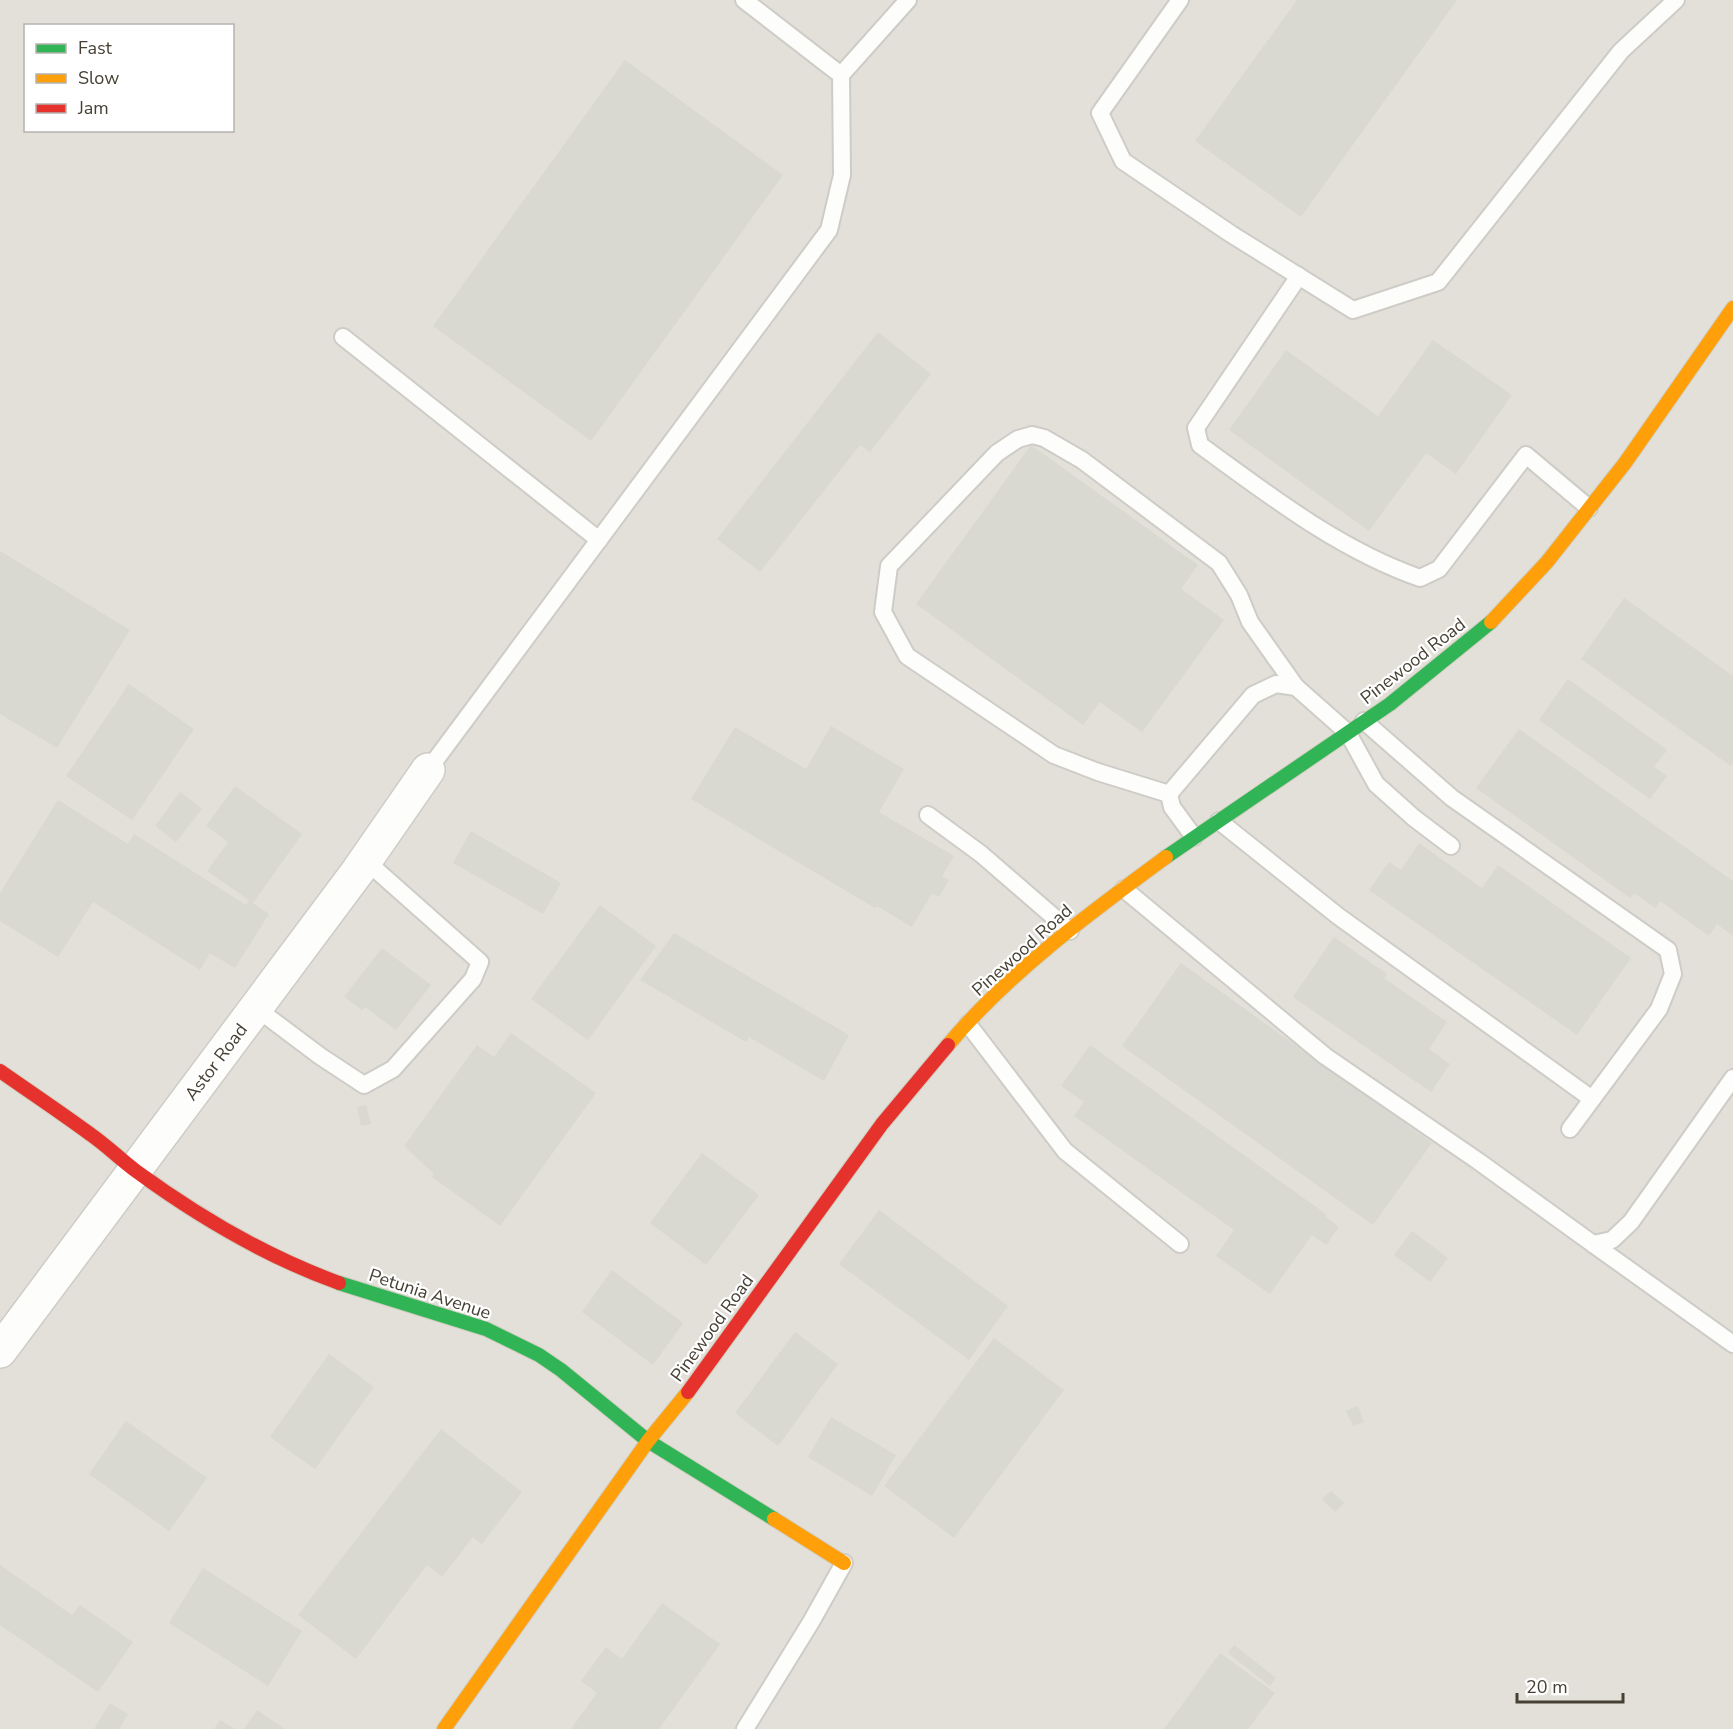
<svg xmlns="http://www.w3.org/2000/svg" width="1733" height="1729" viewBox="0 0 1733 1729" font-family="'Nunito Sans',sans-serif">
<rect width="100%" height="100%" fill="#f0efe8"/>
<path fill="#e3e0d9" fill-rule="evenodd" d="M 0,0 L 1733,0 L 1733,1729 L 0,1729 ZM 26,26 L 232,26 L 232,130 L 26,130 Z"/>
<g fill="#d9d8d1">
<polygon points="1297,0 1457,0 1301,217 1195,141"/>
<polygon points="625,60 783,175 591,441 433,326"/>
<polygon points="878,332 931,374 870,452 860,445 760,572 717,539"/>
<polygon points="1433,340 1512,395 1456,474 1426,453 1369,531 1229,430 1286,350 1378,416"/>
<polygon points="1031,445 1198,565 1181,589 1224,620 1142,732 1100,702 1083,725 916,604"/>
<polygon points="0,551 130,630 57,748 0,714"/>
<polygon points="1624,598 1733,676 1733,763 1731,766 1581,659"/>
<polygon points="1568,679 1667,750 1654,767 1667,776 1650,799 1539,720"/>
<polygon points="129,684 194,729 132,820 66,776"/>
<polygon points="831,726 904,769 879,812 954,856 942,876 949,880 939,897 932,893 912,927 877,906 875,908 691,799 735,727 806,769"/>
<polygon points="1519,729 1733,881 1733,936 1717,924 1709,936 1660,901 1655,908 1634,893 1630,898 1476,788"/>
<polygon points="235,786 302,834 253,903 269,914 235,968 210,953 200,970 93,902 58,957 0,921 0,893 58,800 128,844 134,834 246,905 249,900 207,871 228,842 206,826"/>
<polygon points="180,792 202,809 176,842 155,826"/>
<polygon points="471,831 561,883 543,914 453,863"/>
<polygon points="1419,843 1482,888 1498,865 1631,958 1577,1035 1369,890 1389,862 1401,870"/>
<polygon points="600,905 656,946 588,1040 531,999"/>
<polygon points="674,933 849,1035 824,1081 749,1037 746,1042 640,980"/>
<polygon points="1334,937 1387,974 1384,978 1447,1022 1429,1049 1450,1064 1431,1092 1293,997"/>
<polygon points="382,948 431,985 396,1030 365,1007 362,1010 344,997"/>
<polygon points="1181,963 1432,1143 1373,1225 1122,1046"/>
<polygon points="511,1033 596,1093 500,1226 432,1177 434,1174 404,1146 477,1045 494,1057"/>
<polygon points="1090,1045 1326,1214 1325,1216 1339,1227 1326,1245 1312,1235 1270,1294 1216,1256 1234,1230 1074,1116 1084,1102 1061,1086"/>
<polygon points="366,1105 371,1124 361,1126 357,1107"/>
<polygon points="702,1153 759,1195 706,1265 650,1223"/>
<polygon points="879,1210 1008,1306 969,1360 839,1264"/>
<polygon points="1412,1231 1448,1258 1430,1282 1394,1255"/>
<polygon points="612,1270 683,1323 653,1365 582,1312"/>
<polygon points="795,1332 838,1364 778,1446 735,1413"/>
<polygon points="994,1338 1064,1390 954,1538 884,1486"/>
<polygon points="329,1354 374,1387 315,1469 270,1437"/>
<polygon points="1358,1406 1364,1422 1353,1426 1346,1411"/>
<polygon points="831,1417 896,1455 872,1496 808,1457"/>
<polygon points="126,1421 207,1478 169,1531 89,1474"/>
<polygon points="441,1429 522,1492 482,1544 473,1537 442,1577 427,1565 356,1659 298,1615"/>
<polygon points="1331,1491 1344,1503 1335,1512 1322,1499"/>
<polygon points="0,1565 72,1615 80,1605 133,1642 98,1692 0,1625"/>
<polygon points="203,1568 302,1631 268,1686 169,1623"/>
<polygon points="662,1603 720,1644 659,1729 571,1729 597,1693 581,1681 606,1647 622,1659"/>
<polygon points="1234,1645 1276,1678 1270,1686 1228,1653"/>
<polygon points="1220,1653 1275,1693 1248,1729 1164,1729"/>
<polygon points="110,1703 128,1714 119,1729 94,1729"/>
<polygon points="257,1710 285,1729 244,1729"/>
<polygon points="220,1720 235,1729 214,1729"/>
</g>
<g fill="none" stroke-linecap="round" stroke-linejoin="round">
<defs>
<g id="lane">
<polyline points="1180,0 1100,113 1123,161 1231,234 1353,310 1438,282 1621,51 1676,0"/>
<polyline points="841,75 908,0"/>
<path d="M 1299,276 L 1196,428 L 1200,445 C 1269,495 1339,550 1420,578 L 1439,569 L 1526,455 L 1589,508"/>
<polyline points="343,337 599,540"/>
<polyline points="1364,721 1452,798 1668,950 1673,974 1659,1009 1570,1129"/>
<polyline points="428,770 829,230 842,175 841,75 744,0"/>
<polyline points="1169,794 1098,772 1054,755 907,656 883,612 889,566 997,453 1018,439 1032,435 1044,438 1082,460 1219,563 1239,595 1250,622 1296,687"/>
<polyline points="928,815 981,854 1070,931"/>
<polyline points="1219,821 1338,916 1592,1099"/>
<polyline points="1194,837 1172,807 1169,794 1253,695 1276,684 1296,687 1348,733 1376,784 1414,818 1451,846"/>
<polyline points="1124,889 1325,1056 1478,1161 1593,1244 1612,1240 1631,1222 1733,1078"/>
<polyline points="256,1008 320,1056 364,1085 393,1069 473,979 480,962 365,860"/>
<polyline points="968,1024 1065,1151 1180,1244"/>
<polyline points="1593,1244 1733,1344"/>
<polyline points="745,1729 811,1622 844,1563"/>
</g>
<polyline id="street" points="0,1351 358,871 428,770"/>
<g id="fast">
<polyline points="1166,857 1390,704 1491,622"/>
<polyline points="339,1283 486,1329 539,1355 561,1370 648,1441 774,1519"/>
</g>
<g id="slow">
<polyline points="1491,622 1547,562 1625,463 1733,308"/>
<path d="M 948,1045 C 1009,972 1090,913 1166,857"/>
<polyline points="774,1519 844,1563"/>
<polyline points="444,1729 648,1441 688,1392"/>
</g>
<g id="jam">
<path d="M 0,1071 C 30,1092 60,1112 90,1134 C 106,1145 120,1159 136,1171 C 199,1217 267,1257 339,1283"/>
<polyline points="688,1392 882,1124 948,1045"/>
</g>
</defs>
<use href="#lane" stroke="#ceccc6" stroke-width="20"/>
<use href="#street" stroke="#ceccc6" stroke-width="36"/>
<use href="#fast" stroke="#d0cdbf" stroke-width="16"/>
<use href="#slow" stroke="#d0cdbf" stroke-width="16"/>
<use href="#jam" stroke="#d0cdbf" stroke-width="16"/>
<use href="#lane" stroke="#fdfdfc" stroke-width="16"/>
<use href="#street" stroke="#fdfdfc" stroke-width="33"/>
<use href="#fast" stroke="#30b455" stroke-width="14"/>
<use href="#slow" stroke="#ff9f0a" stroke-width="14"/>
<use href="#jam" stroke="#e5322d" stroke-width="14"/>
</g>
<g text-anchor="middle" stroke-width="4.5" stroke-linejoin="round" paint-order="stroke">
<g font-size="18" fill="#464134" stroke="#fff">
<text transform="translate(1413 661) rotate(-38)" y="6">Pinewood Road</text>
<text transform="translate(1022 950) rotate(-42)" y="6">Pinewood Road</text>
<text transform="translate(216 1062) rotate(-53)" y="6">Astor Road</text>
<text transform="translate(430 1294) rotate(18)" y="6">Petunia Avenue</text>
<text transform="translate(712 1328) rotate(-54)" y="6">Pinewood Road</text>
</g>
</g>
<rect x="24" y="24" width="210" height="108" fill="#ffffff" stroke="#b5b3ae" stroke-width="1.5"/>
<rect x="36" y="44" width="30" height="9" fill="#30b455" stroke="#b5b3ae" stroke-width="1.5"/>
<text x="78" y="54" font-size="18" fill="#464134">Fast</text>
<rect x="36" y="74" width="30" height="9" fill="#ff9f0a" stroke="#b5b3ae" stroke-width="1.5"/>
<text x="78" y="84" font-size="18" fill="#464134">Slow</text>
<rect x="36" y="104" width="30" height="9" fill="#e5322d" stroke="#b5b3ae" stroke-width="1.5"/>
<text x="78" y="114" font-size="18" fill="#464134">Jam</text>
<path d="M1517 1693v9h106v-9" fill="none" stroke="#464134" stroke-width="3"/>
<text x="1526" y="1693" font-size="18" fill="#464134" stroke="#ffffff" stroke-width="4.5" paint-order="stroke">20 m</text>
</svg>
